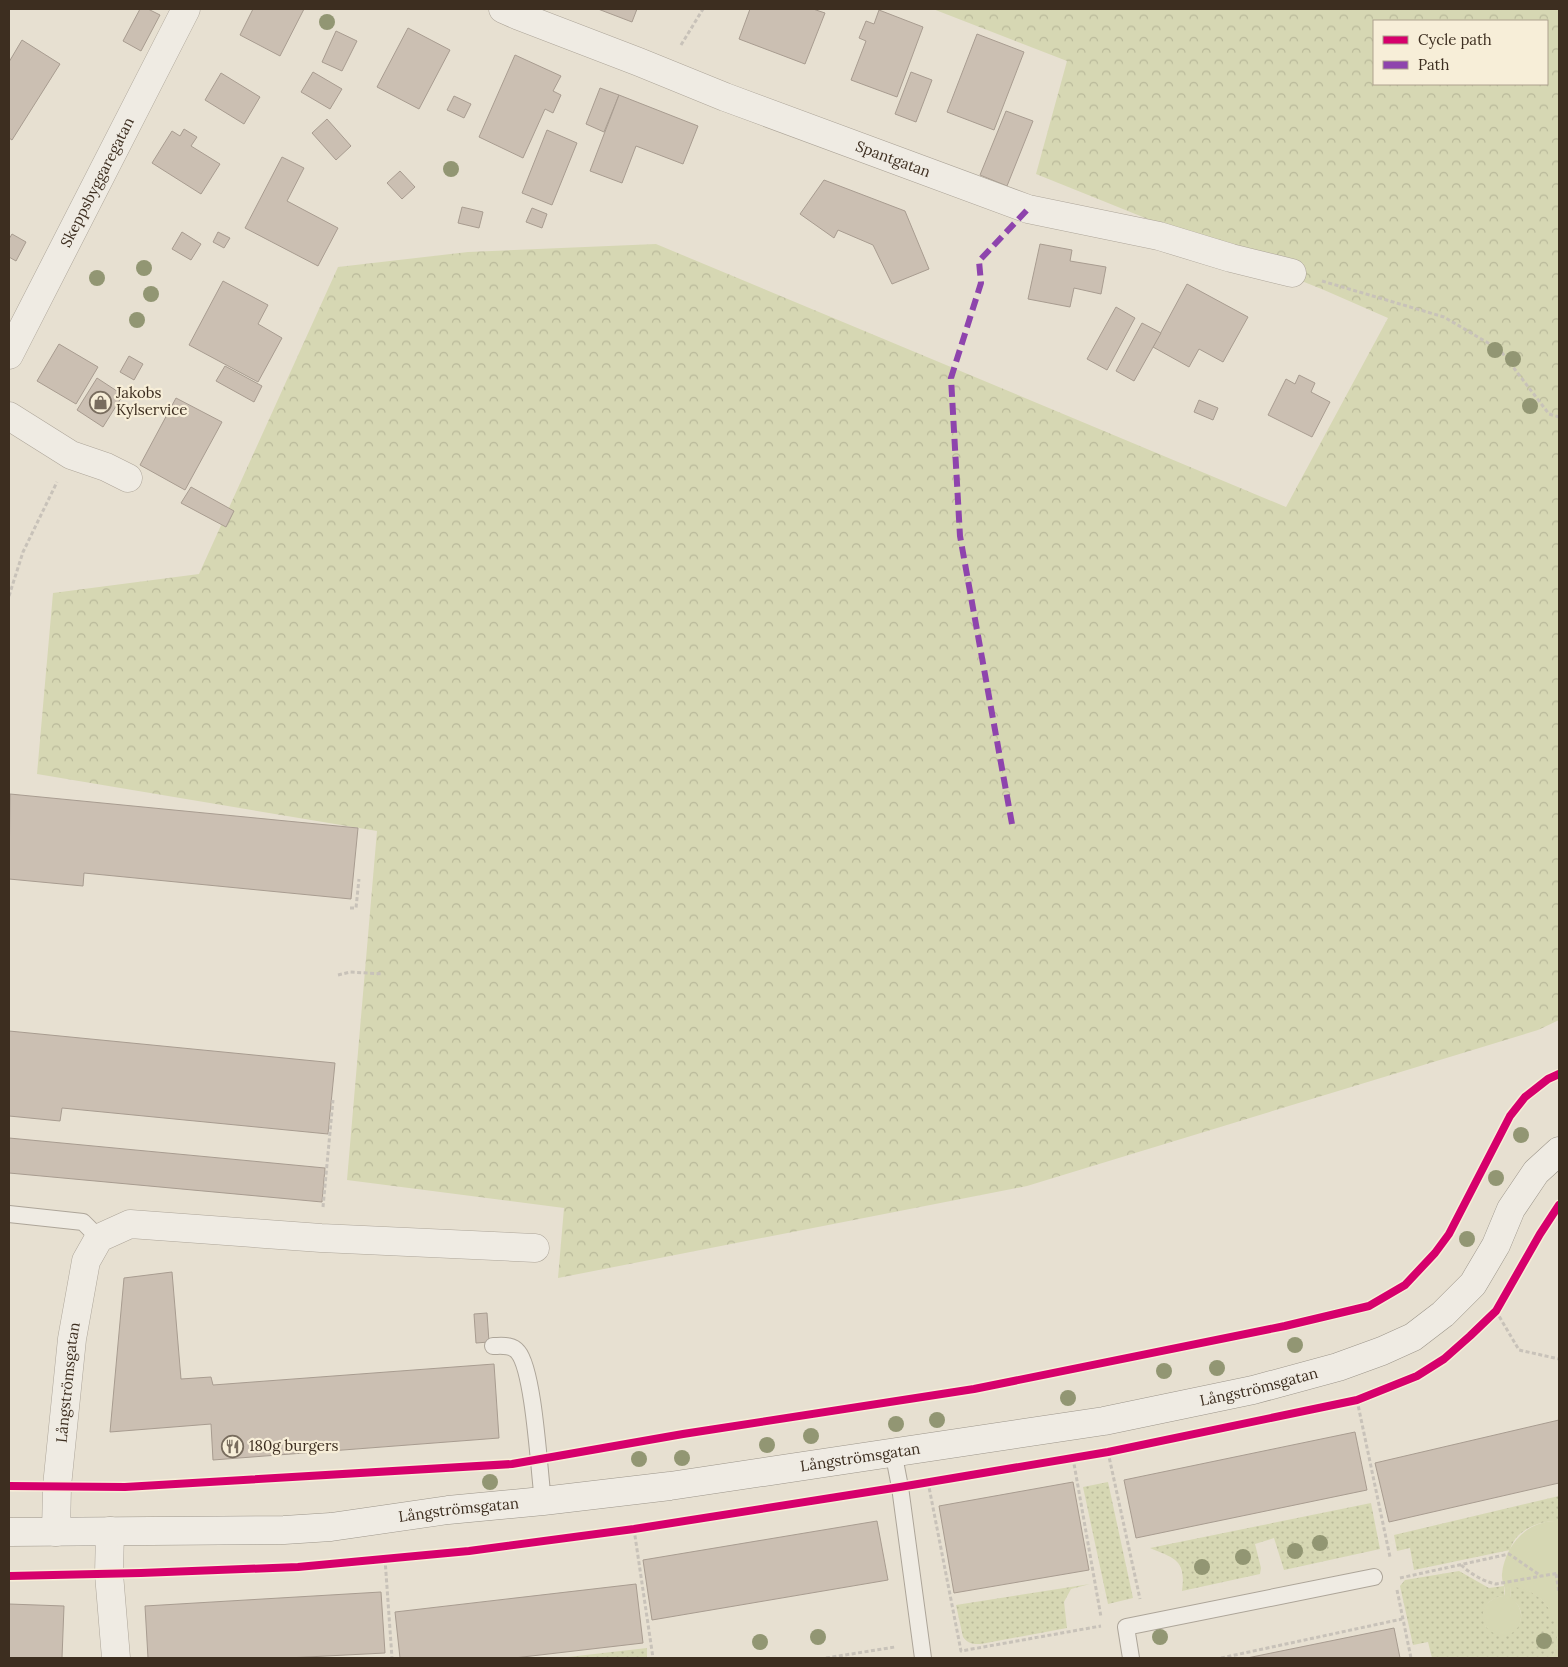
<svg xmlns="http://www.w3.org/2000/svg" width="1568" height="1667" viewBox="0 0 1568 1667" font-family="Lora,serif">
<defs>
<pattern id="grass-dots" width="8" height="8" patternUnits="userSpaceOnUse" patternTransform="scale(1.25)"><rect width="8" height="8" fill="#d6d7b3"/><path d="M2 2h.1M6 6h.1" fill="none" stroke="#b9b99a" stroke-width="1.8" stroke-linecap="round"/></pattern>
<pattern id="forest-crowns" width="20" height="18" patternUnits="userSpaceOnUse" patternTransform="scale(1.25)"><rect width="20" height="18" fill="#d6d7b3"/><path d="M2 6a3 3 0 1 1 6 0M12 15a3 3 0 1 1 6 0" fill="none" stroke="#b9b99a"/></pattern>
</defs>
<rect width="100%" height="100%" fill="#e7e0d1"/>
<g fill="url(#grass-dots)">
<polygon points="1108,1482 1133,1598 1108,1604 1083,1487"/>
<path d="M 1559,1496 L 1559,1521 C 1540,1520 1515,1530 1510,1550 L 1414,1570 L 1410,1548 L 1397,1551 L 1394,1535 Z"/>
<path d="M 1371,1503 L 1380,1549 L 1284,1570 L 1274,1538 L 1255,1544 L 1261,1568 L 1260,1574 L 1182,1591 C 1186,1560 1176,1559 1150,1548 Z"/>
<path d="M 1459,1571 L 1489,1588 L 1504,1586 L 1504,1596 C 1487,1597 1479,1612 1486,1627 L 1517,1628 C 1525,1616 1521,1605 1510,1598 L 1511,1586 C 1546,1589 1568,1626 1552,1658 L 1432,1658 L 1428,1642 L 1413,1645 L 1400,1586 L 1405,1580 Z"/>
<path d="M 1090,1584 L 1071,1589 L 1064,1602 L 1067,1628 L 981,1644 C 973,1644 968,1644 963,1637 L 956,1605 Z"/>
<polygon points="647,1648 647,1658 559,1658"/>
</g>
<path fill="url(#forest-crowns)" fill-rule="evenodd" d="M 933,9 L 1559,9 L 1559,1020 L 1538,1030 L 1027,1186 L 558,1278 L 564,1208 L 347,1180 L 377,831 L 37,774 L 53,593 L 199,574 L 338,267 L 468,252 L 656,244 L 1286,507 L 1388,318 L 1324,290 L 1036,174 L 1067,61 ZM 1374,21 L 1547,21 L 1547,84 L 1374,84 Z"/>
<path fill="#d6d7b3" d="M 1559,1521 L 1559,1658 L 1552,1658 C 1567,1627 1546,1588 1511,1587 L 1510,1597 C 1532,1612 1518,1642 1496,1634 C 1474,1626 1481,1597 1504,1596 C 1507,1588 1501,1582 1502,1574 C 1505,1545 1528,1519 1559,1521 Z"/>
<g fill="#cbbfb2" stroke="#a89c90">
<polygon points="140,9 148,9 160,15 141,51 123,41"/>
<polygon points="253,9 304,9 280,56 240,35"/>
<polygon points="598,9 637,9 632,22"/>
<polygon points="750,9 813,9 825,13 805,64 739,39"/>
<polygon points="879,10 923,27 897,97 851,80 866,41 859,38 866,21 874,24"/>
<polygon points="408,28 450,50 419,109 377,87"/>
<polygon points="336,31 357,41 342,71 322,62"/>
<polygon points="977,34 1024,52 994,130 947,112"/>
<polygon points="22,40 60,64 12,140 9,138 9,62"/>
<polygon points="515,55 561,76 553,91 561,95 553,113 545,109 523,158 479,137"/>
<polygon points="313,72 342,89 330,109 301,92"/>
<polygon points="911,72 932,80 916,122 895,114"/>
<polygon points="221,73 260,97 244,124 205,100"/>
<polygon points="600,88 619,95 604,132 586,124"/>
<polygon points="619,95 698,126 683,164 636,146 622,183 590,171"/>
<polygon points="454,96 471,104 464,118 447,110"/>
<polygon points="1006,111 1033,121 1007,186 980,175"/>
<polygon points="327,119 351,146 336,160 312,133"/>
<polygon points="184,129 197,137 191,146 220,164 201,194 152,163 172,131 180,136"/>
<polygon points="547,130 577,143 552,205 522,193"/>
<polygon points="282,157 304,168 287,201 338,228 318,266 245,228"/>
<polygon points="400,171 415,187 402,199 387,183"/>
<polygon points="824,180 905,211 929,269 892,284 873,245 838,230 834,238 800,214"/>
<polygon points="462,207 483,212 479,228 458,223"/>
<polygon points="532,208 547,214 542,228 526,222"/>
<polygon points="182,232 201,244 191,260 172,249"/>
<polygon points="218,232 230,238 224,248 213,242"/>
<polygon points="12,234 26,242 16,261 9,257 9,239"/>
<polygon points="1040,244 1072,250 1070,261 1106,267 1101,294 1074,288 1070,307 1028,299"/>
<polygon points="223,281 268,305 258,324 282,338 258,382 189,345"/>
<polygon points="1187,284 1248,317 1223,362 1199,349 1189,367 1153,347"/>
<polygon points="1116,307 1135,318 1107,370 1087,359"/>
<polygon points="1142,323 1161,333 1134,381 1116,371"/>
<polygon points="59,344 98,367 76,404 37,381"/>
<polygon points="129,356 143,364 134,380 120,372"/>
<polygon points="225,366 262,386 254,402 216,381"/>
<polygon points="1299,375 1315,383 1311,392 1330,402 1312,437 1268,415 1286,379 1295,384"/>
<polygon points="97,378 123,395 103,427 77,410"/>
<polygon points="176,398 222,422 185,490 140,465"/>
<polygon points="1199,400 1218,408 1213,420 1194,412"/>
<polygon points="191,487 234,511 226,527 181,503"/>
<polygon points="10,794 358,828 351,899 84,873 83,886 9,879"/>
<polygon points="9,1031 335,1063 328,1134 62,1108 60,1121 9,1116"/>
<polygon points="9,1138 325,1168 322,1202 9,1173"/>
<polygon points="172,1272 181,1379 211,1377 213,1385 494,1364 499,1438 213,1460 211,1424 110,1432 124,1278"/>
<polygon points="487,1313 489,1342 476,1343 474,1314"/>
<polygon points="1559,1420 1559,1483 1389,1522 1375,1463"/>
<polygon points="1355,1432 1367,1490 1136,1538 1124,1480"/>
<polygon points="1073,1482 1089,1570 954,1593 939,1506"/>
<polygon points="877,1521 888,1580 652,1620 643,1560"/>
<polygon points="636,1584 643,1643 514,1658 400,1658 395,1612"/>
<polygon points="381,1592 385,1653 287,1658 148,1658 145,1606"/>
<polygon points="9,1604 64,1606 62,1658 9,1658"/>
<polygon points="1394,1628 1400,1658 1247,1658"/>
</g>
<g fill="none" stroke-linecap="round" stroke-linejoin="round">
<defs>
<g id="lane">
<polyline points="9,1214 83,1222 99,1238"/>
<path d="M 493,1346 C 501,1346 512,1344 518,1352 C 534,1371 539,1471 543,1501"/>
<polyline points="893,1451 900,1487 923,1658"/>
<polyline points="1131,1658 1126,1627 1374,1577"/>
</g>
<g id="street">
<path id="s1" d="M 503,9 L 519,16 L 639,62 L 725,97 L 1028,209 L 1159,236 L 1231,258 L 1292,273"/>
<path id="s2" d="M 9,355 L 186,9"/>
<polyline points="9,416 71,455 106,467 128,478"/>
<polyline points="110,1531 109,1574 116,1658"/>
<path id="s3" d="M 56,1532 L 57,1486 L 72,1339 L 86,1261 L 99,1238 L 130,1224 L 321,1238 L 535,1248"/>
</g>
<g id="secondary">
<path id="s4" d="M 9,1532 L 284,1530 L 331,1527 L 448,1510 L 543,1501 L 670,1486 L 1104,1421 L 1253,1390 L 1338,1367 L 1382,1351 L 1413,1337 L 1443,1314 L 1473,1284 L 1496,1245 L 1511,1209 L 1536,1172 L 1559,1151"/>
</g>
</defs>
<use href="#lane" stroke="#ada599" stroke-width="18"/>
<use href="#street" stroke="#ada599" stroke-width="29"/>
<use href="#secondary" stroke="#9c958a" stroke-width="29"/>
<g stroke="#c8c2b9" stroke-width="3" stroke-dasharray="4 2.5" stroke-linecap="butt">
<polyline points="681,45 703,9"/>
<polyline points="1322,281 1444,317 1500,350 1549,414 1559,417"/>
<polyline points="9,596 23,552 57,482"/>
<polyline points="350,908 356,908 359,879"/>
<polyline points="338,975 350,972 383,974"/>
<polyline points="323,1207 333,1100"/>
<polyline points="1496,1311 1519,1350 1559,1359"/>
<polyline points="1357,1400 1390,1557"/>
<polyline points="1108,1452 1140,1599"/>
<polyline points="1073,1458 1101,1617"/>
<polyline points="928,1482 961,1651 1101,1626"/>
<polyline points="634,1529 653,1658"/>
<polyline points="385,1559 392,1658"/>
<path d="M 1461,1565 C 1471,1574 1482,1581 1496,1584 L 1559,1573"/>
<polyline points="1556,1574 1559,1592"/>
<polyline points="1400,1578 1509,1554 1541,1576"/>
<polyline points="1397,1590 1411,1658"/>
<polyline points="826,1658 895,1647"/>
<polyline points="1221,1658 1402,1619"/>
</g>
<use href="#lane" stroke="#efebe3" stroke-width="16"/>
<use href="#street" stroke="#efebe3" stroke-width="28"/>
<use href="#secondary" stroke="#efebe3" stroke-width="28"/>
<polyline stroke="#8e44ad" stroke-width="6" stroke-dasharray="12 6" stroke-linecap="butt" points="1012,824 960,536 951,378 981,283 979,261 1028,209"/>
<defs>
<g id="cycleway">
<polyline points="9,1486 125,1487 512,1464 683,1434 974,1389 1285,1326 1369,1306 1405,1285 1435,1253 1449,1234 1510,1116 1525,1097 1548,1079 1559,1074"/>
<polyline points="9,1576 141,1573 298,1567 469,1551 634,1529 900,1487 1108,1452 1357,1400 1417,1376 1444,1359 1470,1336 1496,1311 1540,1234 1559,1205"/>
</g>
</defs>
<use href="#cycleway" stroke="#f7eed8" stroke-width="11"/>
<use href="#cycleway" stroke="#d6006c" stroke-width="8"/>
</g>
<g fill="#929673">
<circle cx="327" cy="22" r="8"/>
<circle cx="451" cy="169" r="8"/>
<circle cx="144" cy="268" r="8"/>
<circle cx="97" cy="278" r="8"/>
<circle cx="151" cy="294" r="8"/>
<circle cx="137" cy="320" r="8"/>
<circle cx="1495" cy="350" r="8"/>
<circle cx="1513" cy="359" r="8"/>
<circle cx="1530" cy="406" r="8"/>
<circle cx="1521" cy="1135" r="8"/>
<circle cx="1496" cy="1178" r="8"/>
<circle cx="1467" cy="1239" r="8"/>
<circle cx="1295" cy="1345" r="8"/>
<circle cx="1217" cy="1368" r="8"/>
<circle cx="1164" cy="1371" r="8"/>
<circle cx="1068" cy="1398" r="8"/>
<circle cx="937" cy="1420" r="8"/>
<circle cx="896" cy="1424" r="8"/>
<circle cx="811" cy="1436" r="8"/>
<circle cx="767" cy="1445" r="8"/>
<circle cx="682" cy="1458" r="8"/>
<circle cx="639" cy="1459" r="8"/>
<circle cx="490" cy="1482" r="8"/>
<circle cx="1320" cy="1543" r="8"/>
<circle cx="1295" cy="1551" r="8"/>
<circle cx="1243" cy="1557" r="8"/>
<circle cx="1202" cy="1567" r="8"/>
<circle cx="818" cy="1637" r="8"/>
<circle cx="1160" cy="1637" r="8"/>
<circle cx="1544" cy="1641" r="8"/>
<circle cx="760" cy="1642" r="8"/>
</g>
<defs>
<symbol id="shop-ring" viewBox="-11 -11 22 22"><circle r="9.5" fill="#f7eed8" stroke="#786c5e" stroke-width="1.5"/><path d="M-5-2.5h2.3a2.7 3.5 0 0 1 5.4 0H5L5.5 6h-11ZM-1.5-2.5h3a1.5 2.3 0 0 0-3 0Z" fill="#786c5e"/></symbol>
<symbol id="restaurant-ring" viewBox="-11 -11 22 22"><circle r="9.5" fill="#f7eed8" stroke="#786c5e" stroke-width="1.5"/><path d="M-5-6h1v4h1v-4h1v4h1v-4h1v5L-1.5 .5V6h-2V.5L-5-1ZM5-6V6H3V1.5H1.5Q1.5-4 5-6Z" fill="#786c5e"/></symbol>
</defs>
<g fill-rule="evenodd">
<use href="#shop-ring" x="88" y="390" width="25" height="25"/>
<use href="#restaurant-ring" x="220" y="1434" width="25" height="25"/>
</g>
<g text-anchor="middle" stroke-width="4.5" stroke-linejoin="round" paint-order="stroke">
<g font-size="15" fill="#3d2e20" stroke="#f7eed8">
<text dy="5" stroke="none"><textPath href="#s1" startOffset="418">Spantgatan</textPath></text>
<text dy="5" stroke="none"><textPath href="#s2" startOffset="194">Skeppsbyggaregatan</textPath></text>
<text dy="5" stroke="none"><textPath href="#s3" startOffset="150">Långströmsgatan</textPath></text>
<text dy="5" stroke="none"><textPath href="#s4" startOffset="1261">Långströmsgatan</textPath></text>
<text dy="5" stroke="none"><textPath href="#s4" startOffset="856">Långströmsgatan</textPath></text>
<text dy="5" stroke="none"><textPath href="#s4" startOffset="451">Långströmsgatan</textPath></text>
</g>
<g font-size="15" fill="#3d2e20" stroke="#f7eed8" text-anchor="start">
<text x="116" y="398">Jakobs<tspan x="116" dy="17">Kylservice</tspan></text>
<text x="249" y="1451">180g burgers</text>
</g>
</g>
<rect width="1568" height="1667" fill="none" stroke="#3d2e20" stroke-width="20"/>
<rect x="1373" y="20" width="175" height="65" fill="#f7eed8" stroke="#ada18e"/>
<rect x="1383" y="36" width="25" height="8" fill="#d6006c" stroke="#ada18e"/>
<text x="1418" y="45" font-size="15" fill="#3d2e20">Cycle path</text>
<rect x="1383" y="61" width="25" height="8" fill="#8e44ad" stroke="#ada18e"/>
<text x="1418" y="70" font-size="15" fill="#3d2e20">Path</text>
</svg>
